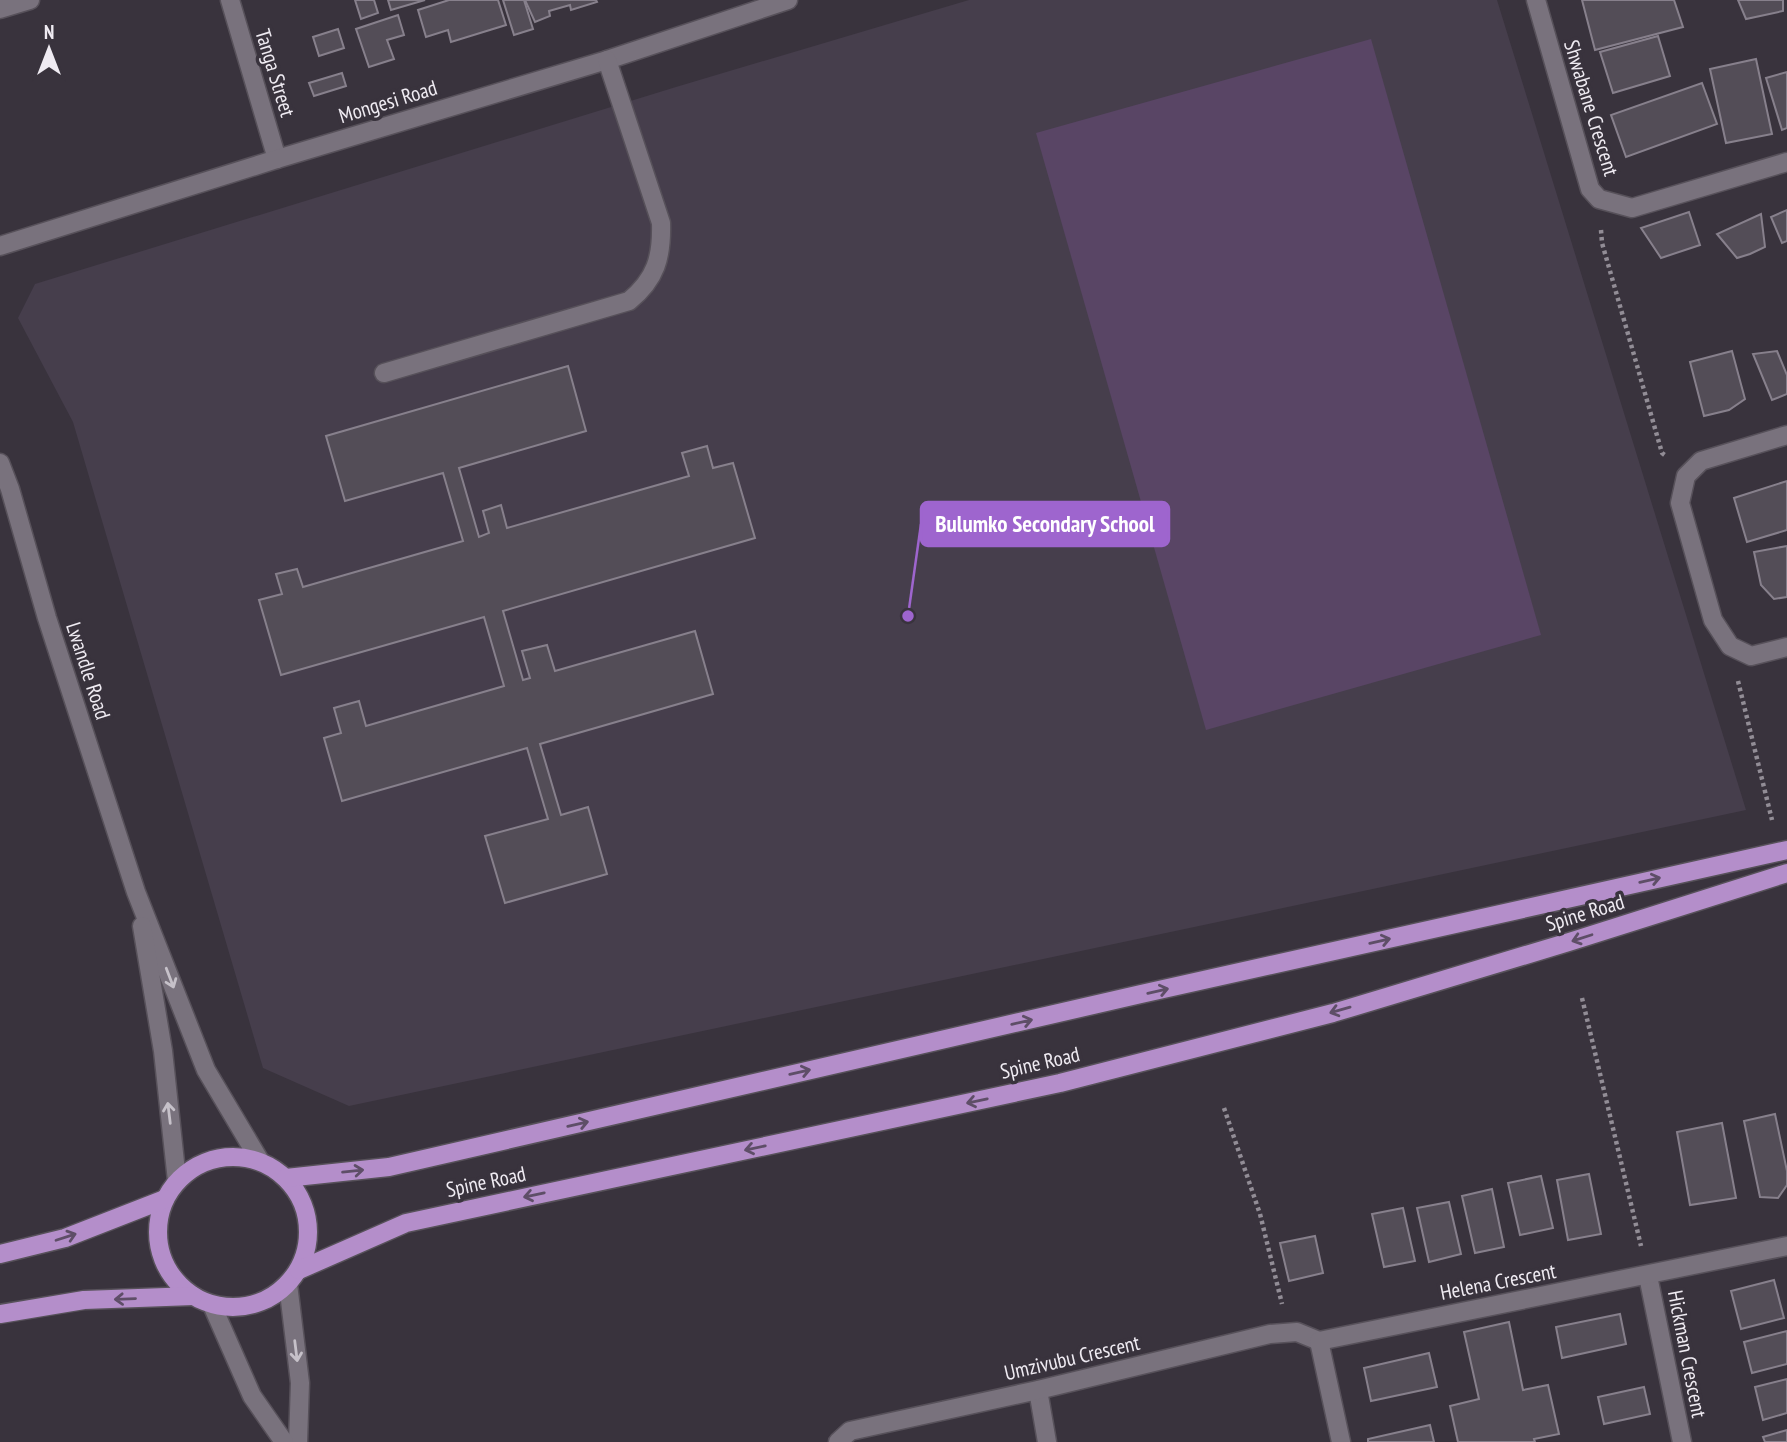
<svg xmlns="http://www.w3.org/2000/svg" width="1787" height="1442" viewBox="0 0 1787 1442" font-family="'PT Sans Narrow',sans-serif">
<rect width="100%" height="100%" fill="#39333d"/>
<polygon fill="#463e4c" points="969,0 1497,0 1746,810 349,1106 263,1068 73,422 18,318 35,284 676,87"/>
<polygon fill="#594565" points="1371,39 1541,635 1206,730 1036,133"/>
<g fill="#534d57" stroke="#87808c" stroke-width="2">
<polygon points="355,0 374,0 378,13 361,19"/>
<polygon points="388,0 425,0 391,10"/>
<polygon points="449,0 498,0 506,25 451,42 448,30 426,37 418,10"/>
<polygon points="503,0 524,0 533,29 514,35"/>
<polygon points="525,0 596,0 597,2 571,10 570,5 549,11 550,16 535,22"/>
<polygon points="1582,0 1674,0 1683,27 1595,50"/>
<polygon points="1738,0 1783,0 1783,11 1746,19"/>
<polygon points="398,15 404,35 387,40 394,59 369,67 356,29"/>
<polygon points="338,29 344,48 319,56 313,37"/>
<polygon points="1658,36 1670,76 1613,93 1600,52"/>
<polygon points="1756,59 1772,134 1726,143 1710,69"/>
<polygon points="1787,72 1787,128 1782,130 1766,78"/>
<polygon points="342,73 346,86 314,96 309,83"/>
<polygon points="1702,83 1717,124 1626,157 1611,115"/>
<polygon points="1787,210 1787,241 1782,243 1771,217"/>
<polygon points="1689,212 1700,245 1661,258 1641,228"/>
<polygon points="1761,214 1765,247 1750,254 1737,258 1717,234"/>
<polygon points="1732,351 1745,399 1729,410 1704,416 1690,362"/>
<polygon points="1777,351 1787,375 1787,394 1772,400 1753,354"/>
<polygon points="568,366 586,431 459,468 479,537 489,533 483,511 501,505 507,528 689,476 682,453 707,446 713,468 733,463 755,538 503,611 523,680 530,678 522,651 547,645 555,671 695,631 713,694 540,744 561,815 588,807 607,874 505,903 485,836 548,819 527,748 342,801 324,738 341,733 334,708 359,701 366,726 504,686 484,617 281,675 259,600 282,594 276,574 297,569 303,587 463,541 443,473 345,501 326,436"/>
<polygon points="1787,481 1787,530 1747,542 1734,498"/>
<polygon points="1787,546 1787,597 1774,599 1761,585 1754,552"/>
<polygon points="1775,1114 1787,1171 1787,1185 1778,1198 1760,1197 1744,1121"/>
<polygon points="1722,1123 1736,1198 1690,1205 1677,1132"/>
<polygon points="1589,1174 1601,1234 1568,1240 1557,1180"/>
<polygon points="1541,1176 1553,1228 1520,1235 1508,1183"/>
<polygon points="1492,1189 1504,1247 1475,1253 1462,1196"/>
<polygon points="1449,1202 1461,1254 1429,1262 1417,1208"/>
<polygon points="1403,1208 1415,1261 1384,1267 1372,1214"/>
<polygon points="1315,1236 1323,1273 1289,1281 1280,1243"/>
<polygon points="1774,1280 1784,1318 1741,1329 1731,1291"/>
<polygon points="1620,1314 1626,1344 1562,1358 1556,1327"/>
<polygon points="1509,1322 1523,1390 1548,1385 1559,1434 1534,1439 1535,1442 1458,1442 1450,1406 1479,1399 1464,1332"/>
<polygon points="1787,1331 1787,1364 1752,1373 1744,1342"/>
<polygon points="1429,1353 1437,1387 1371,1401 1364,1368"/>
<polygon points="1787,1379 1787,1413 1763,1420 1755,1387"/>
<polygon points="1644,1387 1650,1414 1604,1424 1598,1397"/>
<polygon points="1430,1425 1434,1442 1368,1442 1368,1439"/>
<polygon points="1787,1430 1787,1442 1765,1442 1763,1437"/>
</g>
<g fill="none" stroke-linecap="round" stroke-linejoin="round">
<defs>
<g id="minor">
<polyline points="230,0 277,159"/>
<polyline points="1536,0 1590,189 1599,199 1632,208 1787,162"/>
<polyline points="0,9 30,0"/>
<polyline points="0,246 277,159 607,60 788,0"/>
<path d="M 384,373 L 629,301 C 656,279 662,257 661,223 L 607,60"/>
<polyline points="1787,435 1701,461 1686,476 1680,503 1713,620 1730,646 1751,656 1787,647"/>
<polyline points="0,463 10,489 47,618 136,892 206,1070 260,1161"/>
<polyline points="142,926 163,1051 177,1181"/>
<polyline points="1648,1276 1682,1442"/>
<polyline points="288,1284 300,1383 298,1442"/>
<polyline points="212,1305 252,1396 284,1442"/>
<polyline points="1038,1390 1047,1442"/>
<polyline points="838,1442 850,1431 1038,1390 1270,1334 1297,1332 1319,1341"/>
<polyline points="1341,1442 1319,1341 1787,1246"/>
</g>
<g id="major">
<circle cx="233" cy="1232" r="75"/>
<polyline points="286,1178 389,1167 1141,994 1787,850"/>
<polyline points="0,1254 65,1238 165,1199"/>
<polyline points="299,1270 406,1223 1060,1083 1333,1013 1569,942 1787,873"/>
<polyline points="0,1314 84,1300 193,1296"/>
</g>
</defs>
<use href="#minor" stroke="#57515a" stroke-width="21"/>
<use href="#major" stroke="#57515a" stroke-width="21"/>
<g stroke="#928d96" stroke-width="4.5" stroke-dasharray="3.5 3.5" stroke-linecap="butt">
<polyline points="1601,230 1602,243 1662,453 1666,456"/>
<polyline points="1738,681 1772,820"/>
<polyline points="1582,998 1641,1246"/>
<polyline points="1224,1108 1260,1214 1282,1304"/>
</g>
<use href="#minor" stroke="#79727d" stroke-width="18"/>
<use href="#major" stroke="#b48eca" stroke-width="18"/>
</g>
<defs><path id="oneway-shaft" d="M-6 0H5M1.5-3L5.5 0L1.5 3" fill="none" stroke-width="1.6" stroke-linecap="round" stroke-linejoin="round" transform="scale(1.75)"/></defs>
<g stroke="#5e4e67">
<use href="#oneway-shaft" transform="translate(1650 880) rotate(-13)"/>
<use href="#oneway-shaft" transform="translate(1582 938) rotate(162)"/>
<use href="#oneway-shaft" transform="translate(1380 941) rotate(-13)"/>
<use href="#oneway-shaft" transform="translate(1158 991) rotate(-13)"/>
<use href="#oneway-shaft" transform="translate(1340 1010) rotate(164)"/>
<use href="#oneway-shaft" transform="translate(1022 1022) rotate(-13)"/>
<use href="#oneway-shaft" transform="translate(800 1072) rotate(-13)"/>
<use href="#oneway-shaft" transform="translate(977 1101) rotate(168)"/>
<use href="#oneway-shaft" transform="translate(578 1124) rotate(-13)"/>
<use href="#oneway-shaft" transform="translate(755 1148) rotate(168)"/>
<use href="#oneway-shaft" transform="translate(353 1171) rotate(-6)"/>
<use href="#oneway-shaft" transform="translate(534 1195) rotate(168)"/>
<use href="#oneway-shaft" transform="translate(66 1237) rotate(-18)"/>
<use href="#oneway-shaft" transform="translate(125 1299) rotate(178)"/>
</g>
<g stroke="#c6c1c9">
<use href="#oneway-shaft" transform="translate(170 978) rotate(69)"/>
<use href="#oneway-shaft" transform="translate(169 1113) rotate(-97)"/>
<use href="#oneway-shaft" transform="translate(296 1351) rotate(83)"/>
</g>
<g text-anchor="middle" stroke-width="7" stroke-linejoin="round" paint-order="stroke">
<g font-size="21" fill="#efebf2" stroke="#39333d">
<text transform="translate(275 73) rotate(73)" y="7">Tanga Street</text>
<text transform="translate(388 102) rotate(-17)" y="7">Mongesi Road</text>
<text transform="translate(1591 108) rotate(73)" y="7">Shwabane Crescent</text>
<text transform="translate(88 671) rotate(72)" y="7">Lwandle Road</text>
<text transform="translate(1585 913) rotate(-17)" y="7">Spine Road</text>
<text transform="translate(1040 1063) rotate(-13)" y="7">Spine Road</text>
<text transform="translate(486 1182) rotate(-12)" y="7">Spine Road</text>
<text transform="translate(1498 1282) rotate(-11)" y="7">Helena Crescent</text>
<text transform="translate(1687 1354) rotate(79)" y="7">Hickman Crescent</text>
<text transform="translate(1072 1358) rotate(-13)" y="7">Umzivubu Crescent</text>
</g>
</g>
<path fill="none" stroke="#9e65ce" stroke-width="2.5" d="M908 616L921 524"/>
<circle fill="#9e65ce" stroke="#39333d" stroke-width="2.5" cx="908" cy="616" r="7"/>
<rect fill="#9e65ce" stroke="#9e65ce" stroke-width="2.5" x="921" y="502" width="248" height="44" rx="7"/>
<g font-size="23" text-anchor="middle" font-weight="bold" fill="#fff">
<text x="1045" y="532">Bulumko Secondary School</text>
</g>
<g transform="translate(49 49)" stroke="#39333d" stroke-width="5" paint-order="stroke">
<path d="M0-5L12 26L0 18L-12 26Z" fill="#efebf2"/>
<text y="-10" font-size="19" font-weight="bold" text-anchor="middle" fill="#efebf2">N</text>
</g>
</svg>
